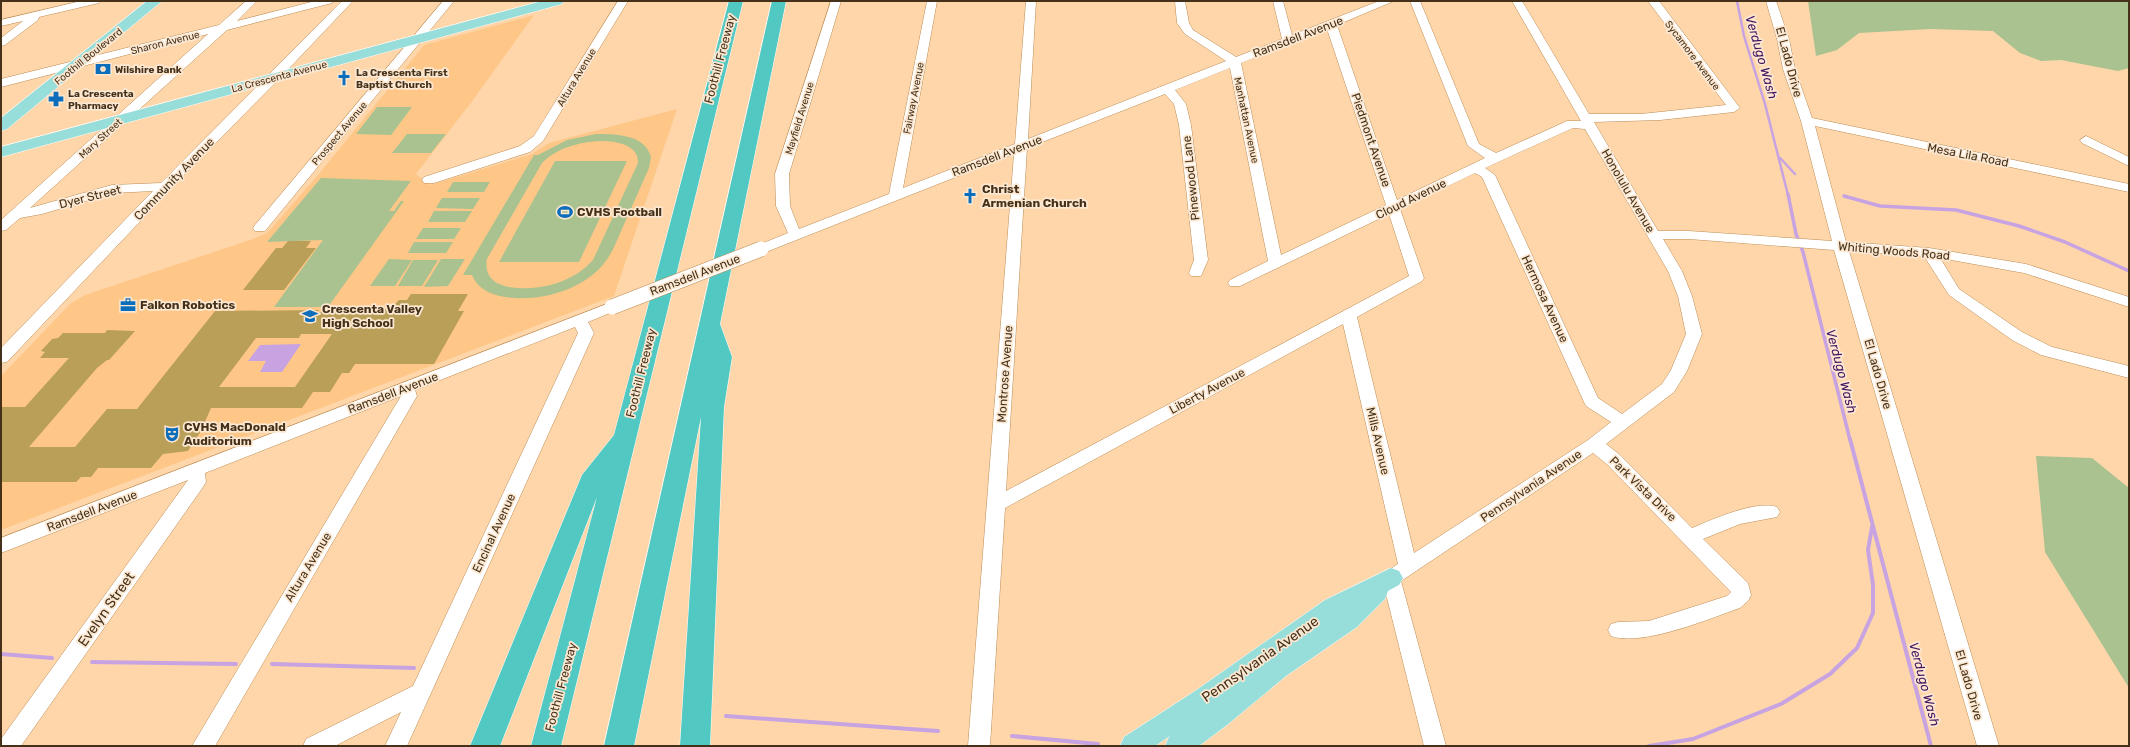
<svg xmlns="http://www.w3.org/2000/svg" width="2130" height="747" viewBox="0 0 2130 747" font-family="Rubik,sans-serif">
<rect width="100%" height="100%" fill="#fed6aa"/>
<polygon fill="#fec788" points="534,15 473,100 416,174 430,185 532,154 549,143 677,109 614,296 1,530 1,376 70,304 85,295 253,239 267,233 318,175 424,45"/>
<g fill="#a9c290" fill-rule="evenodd">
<polygon points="1808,1 2129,1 2129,68 2118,71 2061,60 2041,61 2020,53 1993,31 1931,29 1859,33 1837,50 1816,56"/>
<polygon points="377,107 412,107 391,135 356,134"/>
<polygon points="407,134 446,134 431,153 392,153"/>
<path d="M 596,134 C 615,134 645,134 651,157 L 649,168 C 640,188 631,209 622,229 C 617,240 613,252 605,262 C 586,288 546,300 515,298 C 497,297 479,292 472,275 L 463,275 L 534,155 L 538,155 L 567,140 ZM 602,141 C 616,141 639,145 638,163 L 593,260 C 584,270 573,277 560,282 C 540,290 480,297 487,259 L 542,163 C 558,147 580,142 602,141 Z"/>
<polygon points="555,161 627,161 579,262 499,262"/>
<polygon points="321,178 411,181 389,211 394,211 401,201 404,201 328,307 274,307 323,240 267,242"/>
<polygon points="453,182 490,182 484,192 447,192"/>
<polygon points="442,198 480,198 473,209 436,208"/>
<polygon points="434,211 472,211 465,222 428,222"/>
<polygon points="423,228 461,228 454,239 416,239"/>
<polygon points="414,242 453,242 446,253 408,253"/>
<polygon points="389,259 412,260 395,286 370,286"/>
<polygon points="441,259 465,259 448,286 424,287"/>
<polygon points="413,260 438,260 422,286 398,286"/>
<polygon points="2036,456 2092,458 2129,488 2129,688 2045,552"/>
</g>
<polygon fill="#c7a3e2" points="301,344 282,372 260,372 266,361 248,361 260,345"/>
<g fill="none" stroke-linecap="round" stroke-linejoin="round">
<g stroke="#c7a3e2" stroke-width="2.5">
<polyline points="1737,1 1744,36 1765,104 1788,195"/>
<polyline points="1780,158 1795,174"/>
</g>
<g stroke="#c7a3e2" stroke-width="3.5">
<polyline points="1788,194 1796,234 1803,252 1850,440"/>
<polyline points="1844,196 1880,206 1956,210 2019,226 2065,242 2129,271"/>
</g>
<g stroke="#c7a3e2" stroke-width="4">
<polyline points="1850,439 1931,746"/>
<polyline points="1,654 52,658"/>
<polyline points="92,662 236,664"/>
<polyline points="272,664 414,668"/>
<polyline points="726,716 938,731"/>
<polyline points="1012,736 1098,744"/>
<polyline points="1649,746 1693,739 1781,704 1830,674 1857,648 1873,613 1873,585 1868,550 1872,527"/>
</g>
</g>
<g fill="#b99f58" fill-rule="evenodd">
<polygon points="288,241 311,241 306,248 316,248 284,290 243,290 276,248 282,248"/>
<path d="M 411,294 L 468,294 L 458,311 L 464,311 L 434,364 L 355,364 L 349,373 L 342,373 L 330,392 L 313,392 L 302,408 L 211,408 L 201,431 L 188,451 L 163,454 L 151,468 L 98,468 L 91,477 L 81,477 L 76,482 L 1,482 L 1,407 L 25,407 L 69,358 L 40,358 L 45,352 L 41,351 L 52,339 L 58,338 L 63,333 L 105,333 L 107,330 L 135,331 L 109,360 L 107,360 L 97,368 L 29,447 L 75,447 L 107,409 L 137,409 L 215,311 L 319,310 L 317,312 L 383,312 L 388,305 L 394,305 L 399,300 L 407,300 ZM 301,334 L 332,334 L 295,387 L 219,387 L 256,338 L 299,338 Z"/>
</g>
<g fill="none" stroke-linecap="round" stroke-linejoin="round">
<defs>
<g id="minor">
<polygon points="81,1 100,1 99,3 39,17 38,20 5,45 1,46 1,38 23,21 1,26 1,20"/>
<polygon points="246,1 257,1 237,21 315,1 333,1 332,3 227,30 30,208 112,185 161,183 342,1 353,1 279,79 184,175 7,362 1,363 1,348 153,191 113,193 42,214 20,218 6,230 1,231 1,220 208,34 1,87 1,79 219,25"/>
<polygon points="443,1 454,1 265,231 255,231 253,228 255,225"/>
<polygon points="618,1 628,1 543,141 530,152 434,183 424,183 422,180 424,177 520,146 534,136"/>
<path d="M 831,1 L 841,1 L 789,174 L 790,206 L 799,229 L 889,194 L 927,1 L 937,1 L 903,188 L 1015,144 L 1026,1 L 1036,1 L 1028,139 L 1226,61 L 1185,34 L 1177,23 L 1175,1 L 1185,1 L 1189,23 L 1193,30 L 1236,57 L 1282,39 L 1273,1 L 1283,1 L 1292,35 L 1379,1 L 1394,1 L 1337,25 L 1397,200 L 1485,158 L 1468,146 L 1410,1 L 1420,1 L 1479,144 L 1496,153 L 1567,121 L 1581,121 L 1512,1 L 1522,1 L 1589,114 L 1641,114 L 1726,105 L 1648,1 L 1659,1 L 1740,108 L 1734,112 L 1660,120 L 1594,122 L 1658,231 L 1689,231 L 1832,241 L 1801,121 L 1783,69 L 1777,39 L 1766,1 L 1776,1 L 1789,39 L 1795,69 L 1812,118 L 2129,184 L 2129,192 L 1815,126 L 1846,242 L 1929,248 L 2026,264 L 2129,297 L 2129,307 L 2024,273 L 1940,258 L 1959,289 L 2022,332 L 2052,347 L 2129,366 L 2129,378 L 2041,355 L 2012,340 L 1949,295 L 1924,256 L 1849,251 L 1999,746 L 1977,746 L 1834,250 L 1689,239 L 1663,239 L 1682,271 L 1692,296 L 1702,334 L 1687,371 L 1674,392 L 1606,444 L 1620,455 L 1692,528 C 1714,519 1755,500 1777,507 L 1780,512 L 1777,517 L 1740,524 L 1703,539 L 1748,583 L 1751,595 L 1748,601 L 1740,608 C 1708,619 1642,647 1611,636 L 1608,630 L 1611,624 L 1618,622 L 1649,621 L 1727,596 L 1731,592 L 1608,465 L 1593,453 L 1401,581 L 1446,746 L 1424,746 L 1382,578 L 1384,573 L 1398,564 L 1343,324 L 1005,508 L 990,746 L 968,746 L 1014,154 L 766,252 L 756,252 L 754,249 L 756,246 L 788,233 L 776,206 L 775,174 ZM 1327,29 L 1386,205 L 1281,255 L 1241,63 ZM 1230,68 L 1268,261 L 1230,280 L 1228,283 L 1230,286 L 1240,286 L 1389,214 L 1409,276 L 1006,491 L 1027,148 L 1165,94 L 1174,104 L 1179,125 L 1194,260 L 1189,273 L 1191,276 L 1201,276 L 1208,260 L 1191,125 L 1186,104 L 1175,90 ZM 1573,128 L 1585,129 L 1668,271 L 1678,296 L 1686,334 L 1671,370 L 1662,384 L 1622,414 L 1598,398 L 1495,175 L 1485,168 ZM 1475,173 L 1482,177 L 1584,402 L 1586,406 L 1611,422 L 1588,440 L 1414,553 L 1357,317 L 1422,281 L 1424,278 L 1400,209 Z"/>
<polygon points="2086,136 2129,157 2129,166 2082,143 2080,140"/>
<polygon points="612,302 617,304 620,307 617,310 588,322 594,333 407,746 385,746 401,712 335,746 303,746 306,739 413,686 578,333 575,327 415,390 417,396 215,746 192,746 401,396 205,473 206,482 203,487 21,746 1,746 1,739 188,480 1,553 1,538"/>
</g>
<g id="major">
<polygon points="147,1 162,1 7,129 1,131 1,118"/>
<polygon points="542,1 564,1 562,4 1,157 1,147"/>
<polygon points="1391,568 1399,571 1403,578 1399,585 1388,591 1385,599 1357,627 1286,676 1227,725 1199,746 1165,746 1169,737 1173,734 1155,746 1120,746 1124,737 1195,691 1325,600"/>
</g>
<g id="highway">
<polygon points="729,1 743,1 561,746 531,746 597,497 500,746 470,746 582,475 614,435"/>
<polygon points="772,1 786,1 720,324 732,357 724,407 710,746 680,746 701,417 634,746 604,746"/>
</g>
</defs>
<use href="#minor" stroke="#bc8d56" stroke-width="1"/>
<use href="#major" stroke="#fff" stroke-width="1"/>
<use href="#highway" stroke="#fff" stroke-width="1"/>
<use href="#minor" fill="#fff" fill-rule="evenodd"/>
<use href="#major" fill="#97deda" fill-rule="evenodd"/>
<use href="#highway" fill="#52c8c2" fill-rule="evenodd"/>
<defs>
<polyline id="minor-bridge" points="612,307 761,249"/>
</defs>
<use href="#minor-bridge" stroke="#bc8d56" stroke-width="16" stroke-linecap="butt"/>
<use href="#minor-bridge" stroke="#fff" stroke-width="15"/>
</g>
<defs>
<symbol id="bank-bare" viewBox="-9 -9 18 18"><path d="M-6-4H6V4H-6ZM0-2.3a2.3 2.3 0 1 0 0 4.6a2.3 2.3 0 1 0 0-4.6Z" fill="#0c6dba" stroke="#fce8d2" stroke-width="2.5" paint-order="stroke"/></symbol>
<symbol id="church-bare" viewBox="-9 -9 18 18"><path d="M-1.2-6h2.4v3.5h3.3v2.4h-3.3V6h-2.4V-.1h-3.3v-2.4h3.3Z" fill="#0c6dba" stroke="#fce8d2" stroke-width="2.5" paint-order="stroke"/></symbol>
<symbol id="pharmacy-bare" viewBox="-9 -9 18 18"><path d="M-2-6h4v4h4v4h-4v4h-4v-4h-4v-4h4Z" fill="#0c6dba" stroke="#fce8d2" stroke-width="2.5" paint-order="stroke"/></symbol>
<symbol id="stadium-bare" viewBox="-9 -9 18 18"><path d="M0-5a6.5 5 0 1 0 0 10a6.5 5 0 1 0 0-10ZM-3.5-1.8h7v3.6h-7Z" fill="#0c6dba" stroke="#fce8d2" stroke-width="2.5" paint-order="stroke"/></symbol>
<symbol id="office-bare" viewBox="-9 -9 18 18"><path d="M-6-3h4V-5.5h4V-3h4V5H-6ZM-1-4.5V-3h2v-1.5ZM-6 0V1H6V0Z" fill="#0c6dba" stroke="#fce8d2" stroke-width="2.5" paint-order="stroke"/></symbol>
<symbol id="school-bare" viewBox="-9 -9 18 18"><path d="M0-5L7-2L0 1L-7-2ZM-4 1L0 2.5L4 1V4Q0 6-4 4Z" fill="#0c6dba" stroke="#fce8d2" stroke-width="2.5" paint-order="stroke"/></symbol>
<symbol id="theatre-bare" viewBox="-9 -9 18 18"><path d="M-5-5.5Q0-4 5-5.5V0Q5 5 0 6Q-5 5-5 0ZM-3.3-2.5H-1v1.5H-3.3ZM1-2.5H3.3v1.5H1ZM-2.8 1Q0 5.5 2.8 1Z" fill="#0c6dba" stroke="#fce8d2" stroke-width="2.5" paint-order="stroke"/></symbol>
</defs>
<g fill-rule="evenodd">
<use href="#bank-bare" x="92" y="58" width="22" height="22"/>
<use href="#church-bare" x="333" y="67" width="22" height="22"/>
<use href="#pharmacy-bare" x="45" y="88" width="22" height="22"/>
<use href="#church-bare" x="959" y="185" width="22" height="22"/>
<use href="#stadium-bare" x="554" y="201" width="22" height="22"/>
<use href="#office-bare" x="117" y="294" width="22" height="22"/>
<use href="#school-bare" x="299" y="305" width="22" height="22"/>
<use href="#theatre-bare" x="161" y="423" width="22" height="22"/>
</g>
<g text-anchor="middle" stroke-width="3.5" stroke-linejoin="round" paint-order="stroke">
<g font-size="10" fill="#45311a" stroke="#fce8d2">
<text transform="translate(165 42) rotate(-14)" y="4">Sharon Avenue</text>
<text transform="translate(1693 55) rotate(53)" y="4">Sycamore Avenue</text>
<text transform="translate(88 56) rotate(-39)" y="4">Foothill Boulevard</text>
<text transform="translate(279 76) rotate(-15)" y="4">La Crescenta Avenue</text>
<text transform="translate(576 77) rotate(-59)" y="4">Altura Avenue</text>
<text transform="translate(913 98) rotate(-79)" y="4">Fairway Avenue</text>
<text transform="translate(799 118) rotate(-73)" y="4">Mayfield Avenue</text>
<text transform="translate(1247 120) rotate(78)" y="4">Manhattan Avenue</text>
<text transform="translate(339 133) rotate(-50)" y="4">Prospect Avenue</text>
<text transform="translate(100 138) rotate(-42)" y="4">Mary Street</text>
</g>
<g font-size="10" font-weight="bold" fill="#45311a" stroke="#fce8d2" text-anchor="start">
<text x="115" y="73">Wilshire Bank</text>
<text x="356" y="76">La Crescenta First<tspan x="356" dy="12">Baptist Church</tspan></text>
<text x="68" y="97">La Crescenta<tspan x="68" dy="12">Pharmacy</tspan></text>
</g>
<g font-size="12" fill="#45311a" stroke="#fce8d2">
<text transform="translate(1298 37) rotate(-21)" y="4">Ramsdell Avenue</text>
<text transform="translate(720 59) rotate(-75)" y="4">Foothill Freeway</text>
<text transform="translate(1789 62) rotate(75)" y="4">El Lado Drive</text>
<text transform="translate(1371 140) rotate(71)" y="4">Piedmont Avenue</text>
<text transform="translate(1968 155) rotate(11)" y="4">Mesa Lila Road</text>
<text transform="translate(997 156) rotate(-21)" y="4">Ramsdell Avenue</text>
<text transform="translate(1191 178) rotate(-96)" y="4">Pinewood Lane</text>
<text transform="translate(174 179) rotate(-46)" y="4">Community Avenue</text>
<text transform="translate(1628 191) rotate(60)" y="4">Honolulu Avenue</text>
<text transform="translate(90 197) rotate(-14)" y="4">Dyer Street</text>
<text transform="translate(1411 199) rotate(-26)" y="4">Cloud Avenue</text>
<text transform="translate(1894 251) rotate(5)" y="4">Whiting Woods Road</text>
<text transform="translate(695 275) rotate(-21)" y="4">Ramsdell Avenue</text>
<text transform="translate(1545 299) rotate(65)" y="4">Hermosa Avenue</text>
<text transform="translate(641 373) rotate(-76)" y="4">Foothill Freeway</text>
<text transform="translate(1005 374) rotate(-86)" y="4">Montrose Avenue</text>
<text transform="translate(1878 374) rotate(74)" y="4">El Lado Drive</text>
<text transform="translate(1207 391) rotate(-28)" y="4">Liberty Avenue</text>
<text transform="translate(393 393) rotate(-21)" y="4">Ramsdell Avenue</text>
<text transform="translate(1378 441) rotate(77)" y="4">Mills Avenue</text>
<text transform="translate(1531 486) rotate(-34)" y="4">Pennsylvania Avenue</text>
<text transform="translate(1643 489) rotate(44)" y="4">Park Vista Drive</text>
<text transform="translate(92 511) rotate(-21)" y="4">Ramsdell Avenue</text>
<text transform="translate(494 533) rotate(-65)" y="4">Encinal Avenue</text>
<text transform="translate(308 567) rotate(-59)" y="4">Altura Avenue</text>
<text transform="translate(1969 685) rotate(74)" y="4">El Lado Drive</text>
<text transform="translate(561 687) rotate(-75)" y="4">Foothill Freeway</text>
</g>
<g font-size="12" font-weight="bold" fill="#45311a" stroke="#fce8d2" text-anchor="start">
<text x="982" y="193">Christ<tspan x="982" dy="14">Armenian Church</tspan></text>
<text x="577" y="216">CVHS Football</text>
<text x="140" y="309">Falkon Robotics</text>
<text x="322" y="313">Crescenta Valley<tspan x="322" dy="14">High School</tspan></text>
<text x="184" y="431">CVHS MacDonald<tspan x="184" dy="14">Auditorium</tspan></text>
</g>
<g font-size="13" font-style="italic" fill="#43145e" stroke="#fce8d2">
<text transform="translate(1762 57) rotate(74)" y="5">Verdugo Wash</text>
<text transform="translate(1842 371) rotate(75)" y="5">Verdugo Wash</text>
<text transform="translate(1925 684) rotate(75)" y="5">Verdugo Wash</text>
</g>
<g font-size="14" fill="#45311a" stroke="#fce8d2">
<text transform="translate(106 609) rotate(-55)" y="5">Evelyn Street</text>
<text transform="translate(1260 659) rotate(-35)" y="5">Pennsylvania Avenue</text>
</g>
</g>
<rect width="2130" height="747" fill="none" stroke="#45311a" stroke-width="4"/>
</svg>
